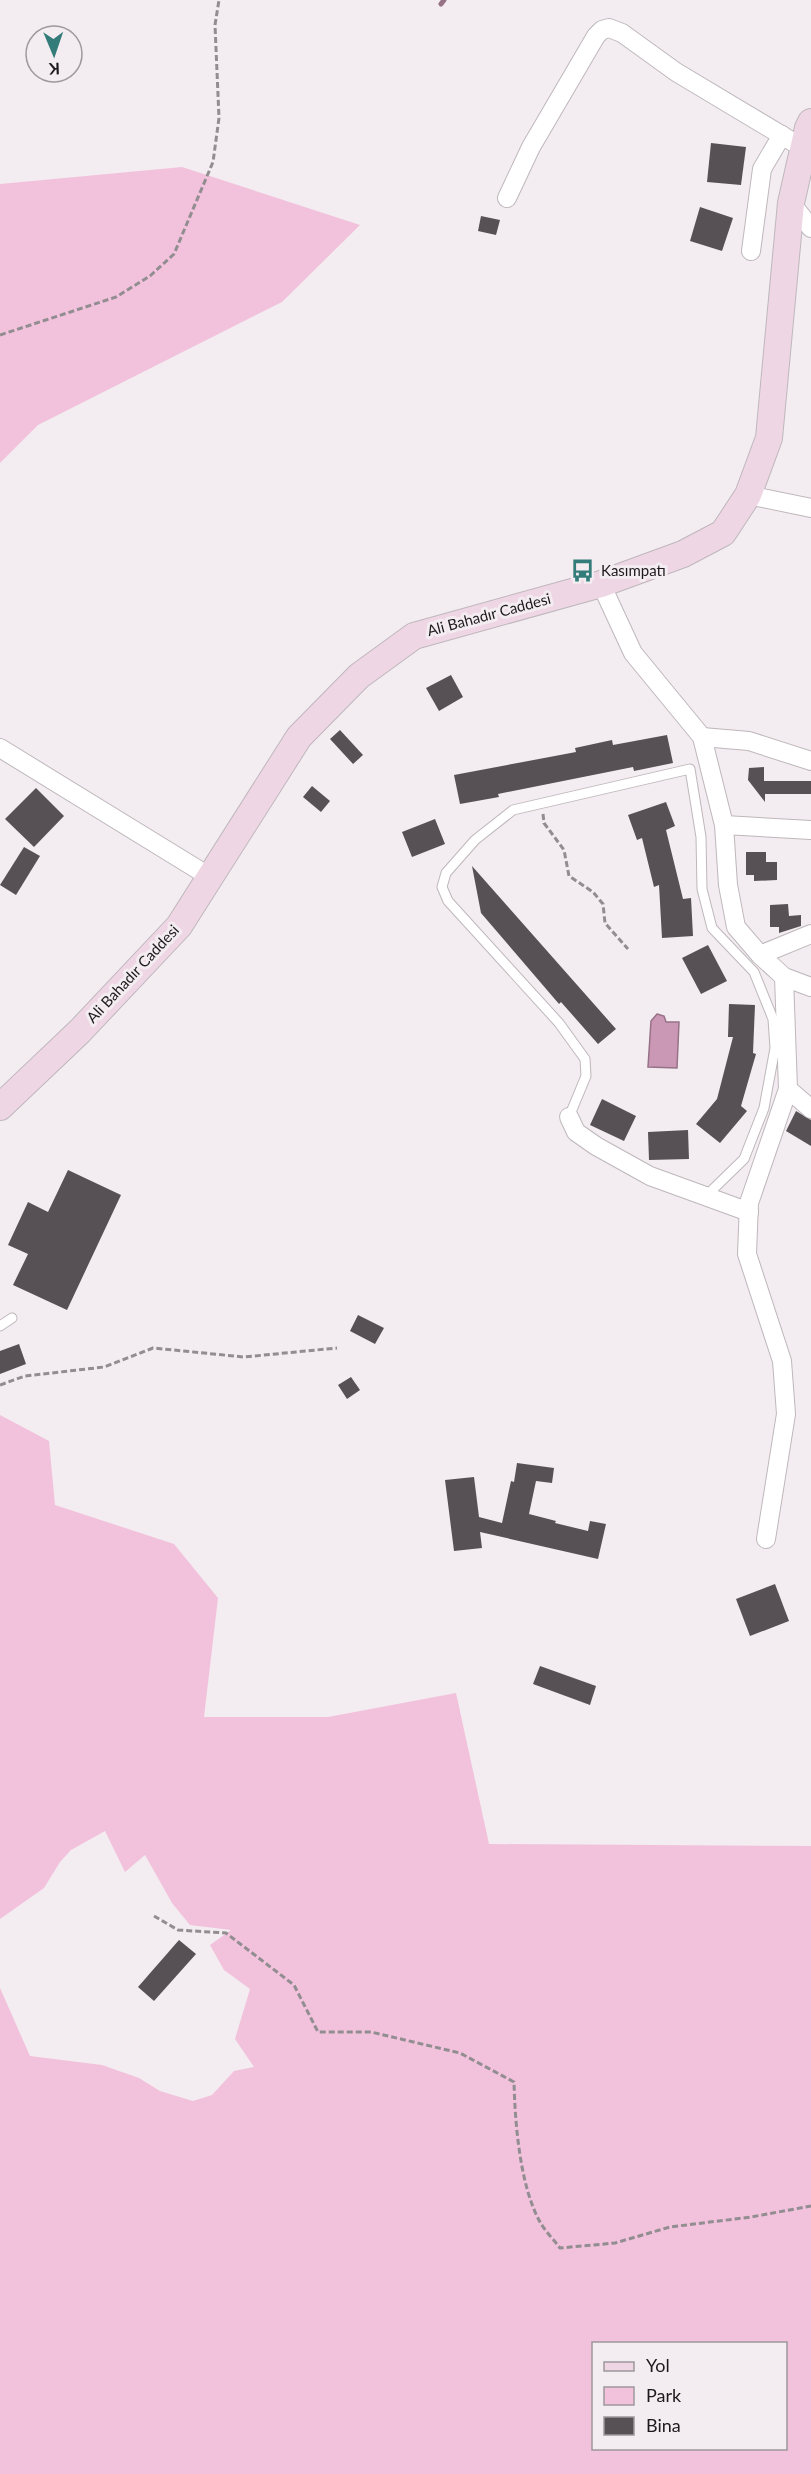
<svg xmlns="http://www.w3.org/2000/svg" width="811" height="2474" viewBox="0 0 811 2474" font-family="Lato,sans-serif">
<rect width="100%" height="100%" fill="#f3ecf0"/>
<g fill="#f2c2dd" fill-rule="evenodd">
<polygon points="182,167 360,225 282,302 38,425 0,463 0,184"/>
<path d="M 0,1415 L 49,1441 L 55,1505 L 174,1544 L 218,1598 L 204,1717 L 328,1717 L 456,1693 L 489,1844 L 811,1846 L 811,2474 L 0,2474 L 0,1988 L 30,2056 L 102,2065 L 139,2078 L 160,2091 L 193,2101 L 212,2095 L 234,2071 L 254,2067 L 235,2039 L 250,1989 L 224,1970 L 210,1945 L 231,1930 L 190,1925 L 172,1903 L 145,1855 L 125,1872 L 105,1831 L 71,1850 L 60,1862 L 44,1888 L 0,1919 ZM 594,2344 L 786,2344 L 786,2448 L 594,2448 Z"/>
</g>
<polygon fill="#ca98b5" stroke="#967287" stroke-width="1.5" points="657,1014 664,1016 666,1022 679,1022 677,1068 648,1067 651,1021"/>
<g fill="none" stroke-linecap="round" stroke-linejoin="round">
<polyline stroke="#967287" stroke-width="5" points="441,4 444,0"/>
</g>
<g fill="#575155">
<polygon points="711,143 746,147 741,185 707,182"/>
<polygon points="700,207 733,218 722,251 690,241"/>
<polygon points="481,216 500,220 496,235 478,231"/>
<polygon points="451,675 463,697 439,711 426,688"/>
<polygon points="340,730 363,755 353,764 330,739"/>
<polygon points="667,735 673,763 634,771 633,767 498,794 499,797 460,804 454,775 576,752 575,748 612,740 613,745"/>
<polygon points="764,767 764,781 811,781 811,794 765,794 765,802 748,780 749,768"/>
<polygon points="312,786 330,801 321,812 303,797"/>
<polygon points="36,788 64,816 34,847 5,819"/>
<polygon points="666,802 675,826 666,830 683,899 691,898 693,936 662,938 659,885 654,887 642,838 637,840 628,815"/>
<polygon points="435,819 445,844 412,857 402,832"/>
<polygon points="24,847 40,856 16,895 0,885"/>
<polygon points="746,852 766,852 766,862 777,862 777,880 754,881 754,875 746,875"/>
<polygon points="472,866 616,1029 598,1044 561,1002 559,1004 481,913"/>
<polygon points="788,904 789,916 801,915 801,926 779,933 779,927 770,927 770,905"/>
<polygon points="708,945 727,981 701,994 682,958"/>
<polygon points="729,1004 755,1005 753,1053 756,1054 741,1106 747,1111 720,1143 696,1124 717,1099 733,1037 728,1037"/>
<polygon points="602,1099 636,1116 624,1141 590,1125"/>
<polygon points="796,1111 811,1120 811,1146 786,1131"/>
<polygon points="688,1130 689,1159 649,1160 648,1132"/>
<polygon points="68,1170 121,1195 67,1310 13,1285 28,1254 8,1245 28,1202 48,1212"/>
<polygon points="358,1315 384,1328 375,1344 350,1331"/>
<polygon points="19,1344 26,1364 0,1374 0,1351"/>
<polygon points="351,1377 360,1390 347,1399 338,1385"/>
<polygon points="517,1463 554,1468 552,1483 536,1481 529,1514 556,1521 555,1523 588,1531 590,1521 606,1524 598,1559 480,1532 482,1548 454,1551 445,1480 474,1477 479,1517 502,1523 511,1481 514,1482"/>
<polygon points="775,1584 789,1621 750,1636 736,1599"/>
<polygon points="540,1666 596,1686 590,1705 533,1684"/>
<polygon points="179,1940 196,1954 154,2001 138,1987"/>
</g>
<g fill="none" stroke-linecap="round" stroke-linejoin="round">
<defs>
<g id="service">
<polyline points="569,1117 586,1076 585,1059 559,1023 448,901 442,887 446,873 475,840 513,810 690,769 701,837 702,889 712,928 754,972 773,1019 775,1048 764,1108 744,1159 706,1196"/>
<polyline points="0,1326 12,1318"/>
</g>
<g id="minor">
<polyline points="507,198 531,147 596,36 602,30 609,28 622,33 676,72 803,148"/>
<polyline points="791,203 811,228"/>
<polyline points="751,251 762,169 782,135"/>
<polyline points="748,495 811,508"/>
<polyline points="601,584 633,653 702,737 724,825 728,885 736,927 760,955 784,977 811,987"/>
<polyline points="702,737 749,741 811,761"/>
<polyline points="0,748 210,877"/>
<polyline points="724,825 811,830"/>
<polyline points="760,955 811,934"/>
<polyline points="788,1089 811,1109"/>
<polyline points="569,1117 576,1132 596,1146 650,1176 749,1212"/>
<polyline points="766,1539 786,1414 782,1361 747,1254 749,1203 788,1089 784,977"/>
</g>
<polyline id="secondary" points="0,1107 80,1031 179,926 299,737 359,676 414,636 601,584 683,554 723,533 748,495 769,438 791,203 808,128 811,122"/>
</defs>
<use href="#service" stroke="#beb7bb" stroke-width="11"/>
<use href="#minor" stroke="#beb7bb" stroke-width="20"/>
<use href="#secondary" stroke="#beb7bb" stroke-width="28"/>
<g stroke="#928d90" stroke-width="3" stroke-dasharray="6 3" stroke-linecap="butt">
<polyline points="0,335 116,297 150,276 174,254 213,162 219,118 215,25 219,0"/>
<polyline points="543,814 544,823 564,850 569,876 593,892 603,904 605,923 628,949"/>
<polyline points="0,1385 25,1376 104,1367 153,1348 244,1357 337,1348"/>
<path d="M 154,1916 L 178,1930 L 226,1933 L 294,1985 L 318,2032 L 371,2032 L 460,2053 L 514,2082 C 515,2124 520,2186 540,2222 C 545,2231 554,2240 560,2248 L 615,2243 L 670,2227 L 751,2217 L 811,2206"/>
</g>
<use href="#service" stroke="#fff" stroke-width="9"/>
<use href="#minor" stroke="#fff" stroke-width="18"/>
<use href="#secondary" stroke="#efd6e5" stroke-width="26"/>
</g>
<defs>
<symbol id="bus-bare" viewBox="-9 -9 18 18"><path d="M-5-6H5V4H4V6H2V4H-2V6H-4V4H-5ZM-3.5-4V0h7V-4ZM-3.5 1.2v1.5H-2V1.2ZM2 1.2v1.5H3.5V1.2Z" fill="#337c7a" stroke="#f3ecf0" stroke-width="2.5" paint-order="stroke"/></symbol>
</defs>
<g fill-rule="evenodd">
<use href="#bus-bare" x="566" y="554" width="33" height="33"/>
</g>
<g text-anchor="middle" stroke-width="6" stroke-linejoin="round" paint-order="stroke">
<g font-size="15" fill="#1d1a1c" stroke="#f3ecf0" text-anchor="start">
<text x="601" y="576">Kasımpatı</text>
</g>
<g font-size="15" fill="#1d1a1c" stroke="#f3ecf0">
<text transform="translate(489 615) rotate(-15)" y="5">Ali Bahadır Caddesi</text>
<text transform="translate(133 974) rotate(-47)" y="5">Ali Bahadır Caddesi</text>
</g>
</g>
<rect x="592" y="2342" width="195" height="108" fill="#f3ecf0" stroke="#9d989b" stroke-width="1.5"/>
<rect x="604" y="2362" width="30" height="9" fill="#efd6e5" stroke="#9d989b" stroke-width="1.5"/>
<text x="646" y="2372" font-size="18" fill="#1d1a1c">Yol</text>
<rect x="604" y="2387" width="30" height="18" fill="#f2c2dd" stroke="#9d989b" stroke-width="1.5"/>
<text x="646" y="2402" font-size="18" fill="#1d1a1c">Park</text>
<rect x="604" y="2417" width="30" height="18" fill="#575155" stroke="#9d989b" stroke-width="1.5"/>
<text x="646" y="2432" font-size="18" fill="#1d1a1c">Bina</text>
<g transform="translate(54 54) rotate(178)"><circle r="28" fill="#f3ecf0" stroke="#9d989b" stroke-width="1.5"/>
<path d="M0-4.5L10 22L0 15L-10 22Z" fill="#337c7a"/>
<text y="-9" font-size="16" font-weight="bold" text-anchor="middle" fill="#1d1a1c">K</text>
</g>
</svg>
